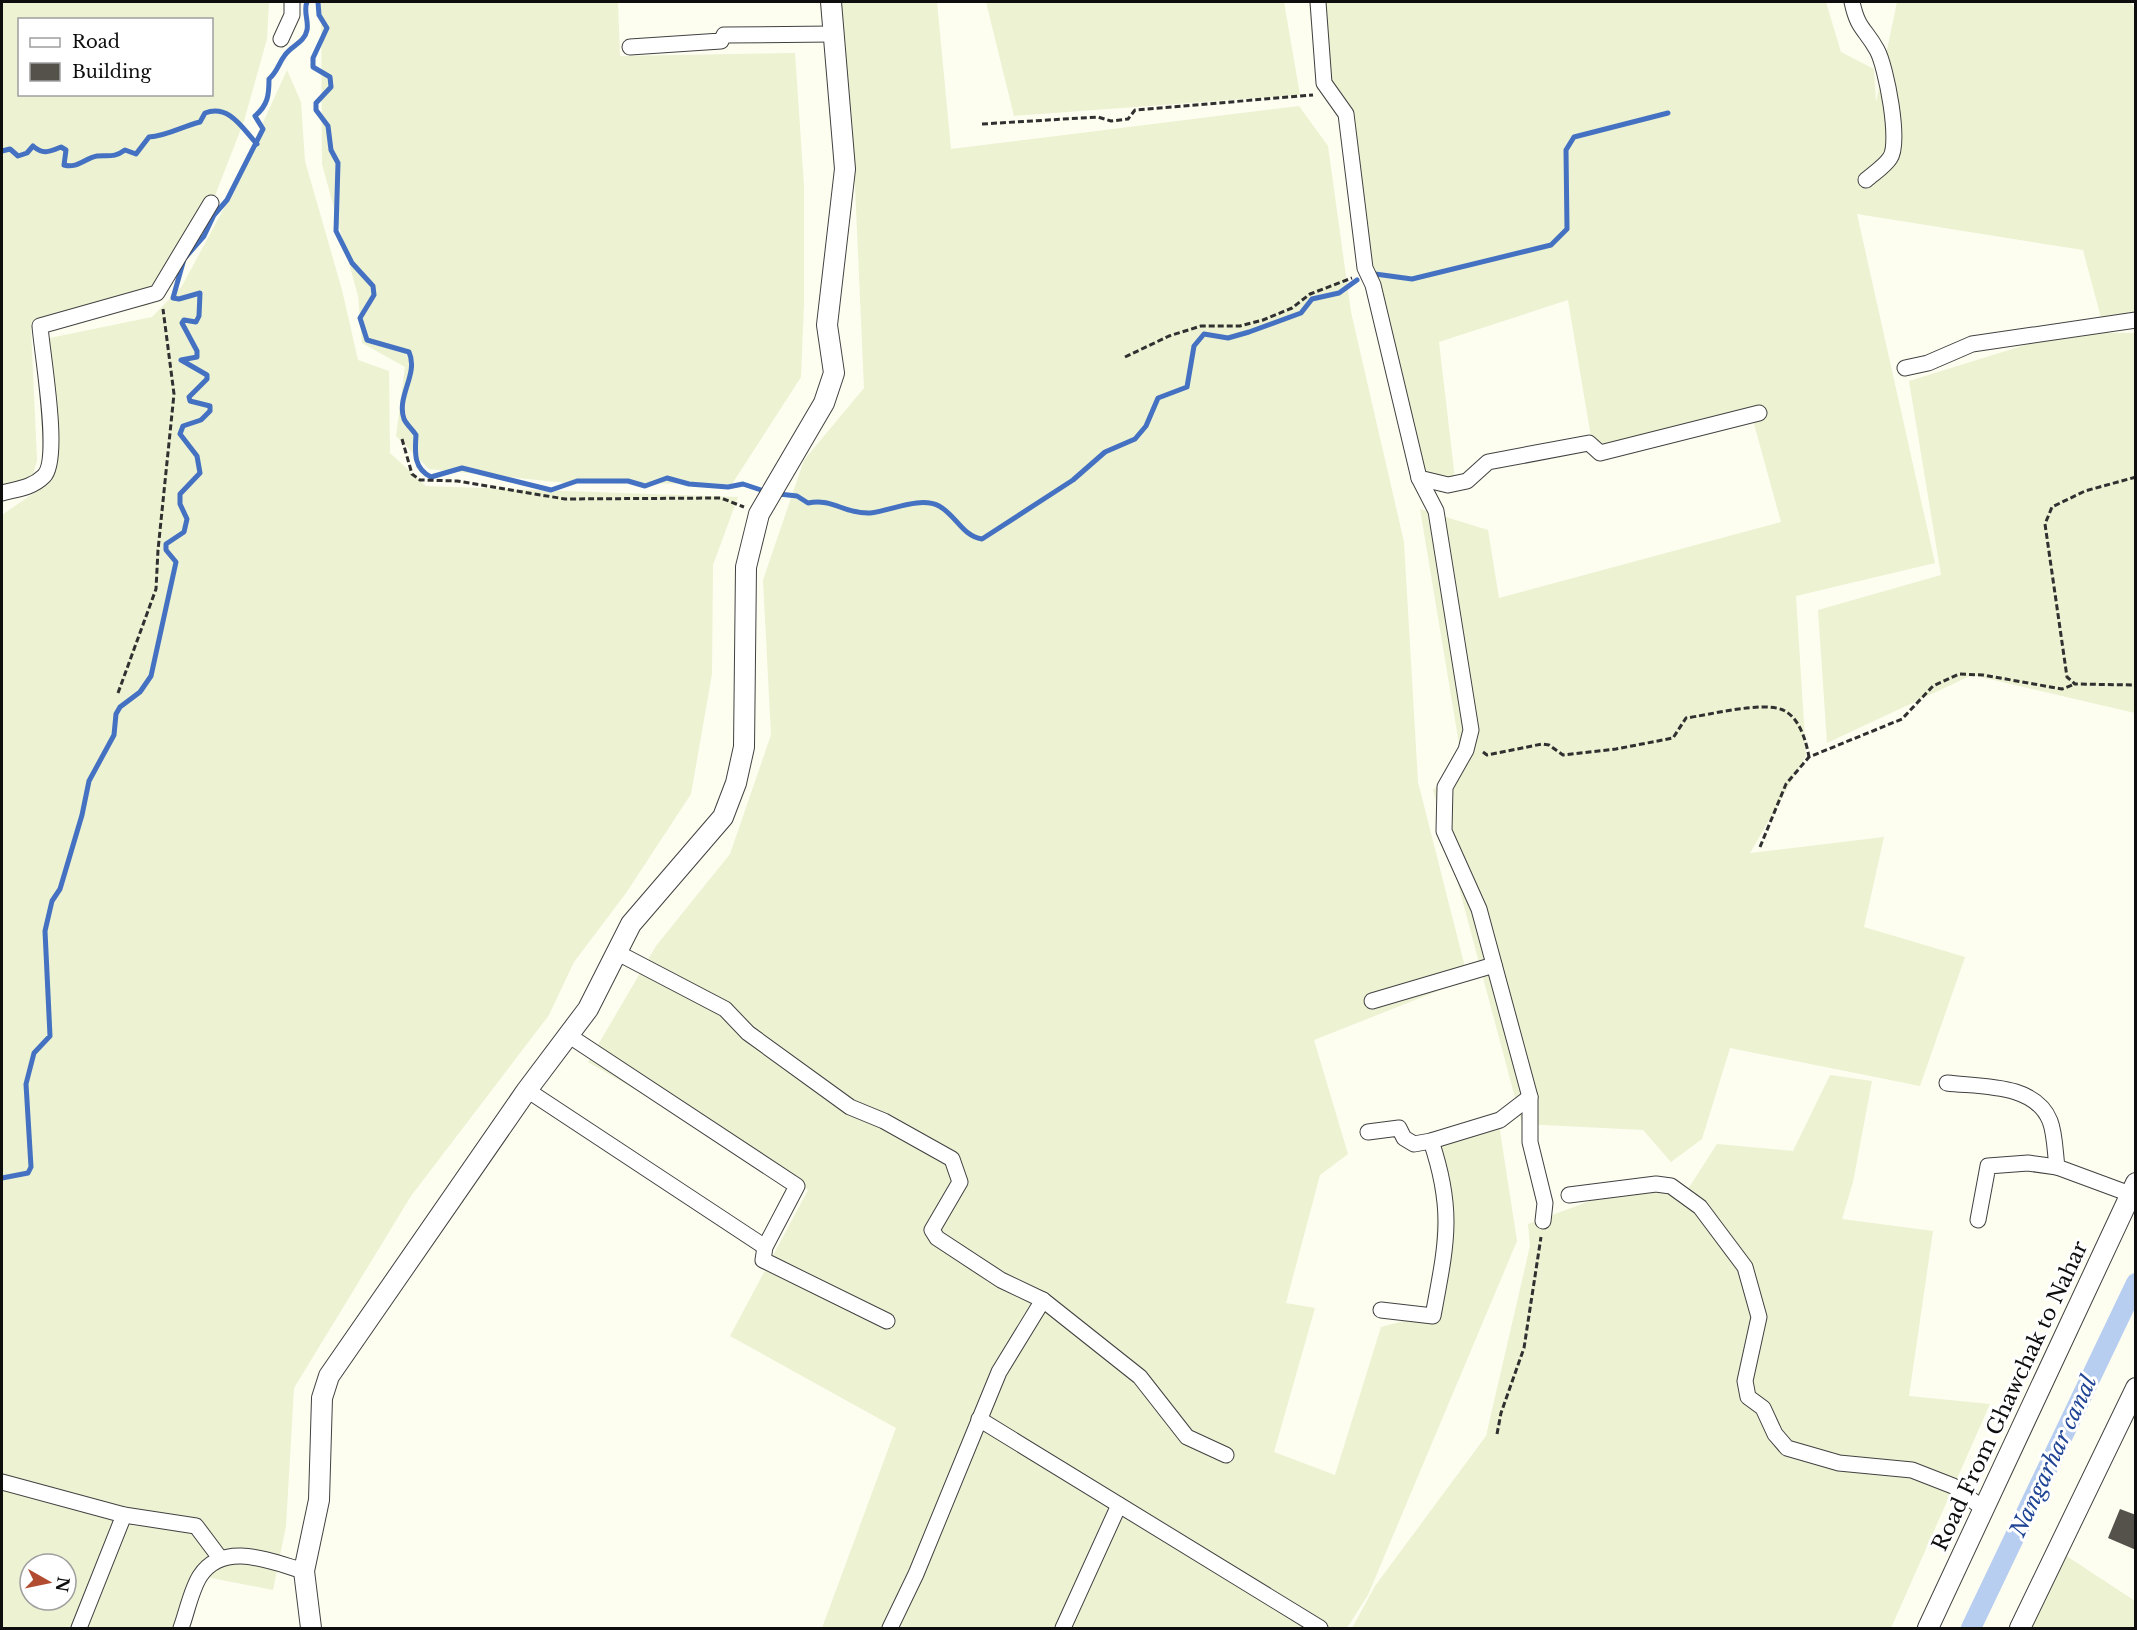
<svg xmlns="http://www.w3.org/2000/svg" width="2137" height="1630" viewBox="0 0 2137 1630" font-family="'Libre Baskerville',serif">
<rect width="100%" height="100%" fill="#fdfef0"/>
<g fill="#ecf2d2" fill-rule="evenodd">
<path d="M 2,2 L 269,2 L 267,39 L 244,121 L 211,206 L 149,305 L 31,328 L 37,460 L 31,481 L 2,501 ZM 20,20 L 212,20 L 212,94 L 20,94 Z"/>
<polygon points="321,2 618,2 620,56 795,53 804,186 804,304 801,377 732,484 566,483 429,469 396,436 405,367 362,343 358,296 322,164"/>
<polygon points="840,2 937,2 951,149 1299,106 1328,146 1351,312 1404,542 1418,782 1468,979 1314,1040 1348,1154 1320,1175 1286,1303 1315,1308 1274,1452 1335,1475 1381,1327 1434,1313 1437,1210 1429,1143 1498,1118 1517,1241 1368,1595 1347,1628 822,1628 896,1428 730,1336 808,1190 588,1062 656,946 730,854 771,735 763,580 804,460 864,388 852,118"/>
<polygon points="986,2 1284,2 1300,95 1014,116"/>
<polygon points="1309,2 1826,2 1841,52 1874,69 1876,102 1897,2 2130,2 2136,11 2135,323 2107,333 2135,333 2135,713 1972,675 1827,743 1818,610 1941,575 1909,381 2061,334 2105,333 2083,250 1857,214 1935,563 1796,596 1806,756 1750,853 1884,837 1864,927 1965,957 1920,1086 1730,1048 1702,1139 1671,1162 1643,1130 1522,1124 1433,790 1462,762 1420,509 1488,530 1499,598 1781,522 1751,413 1593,449 1568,300 1439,342 1455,479 1413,483 1367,276 1337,88 1317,90"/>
<path d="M 287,70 L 301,102 L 305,161 L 342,290 L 358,360 L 389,371 L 390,453 L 426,486 L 738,497 L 713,565 L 712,674 L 691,794 L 626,893 L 574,962 L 549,1015 L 411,1196 L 294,1388 L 286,1526 L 273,1590 L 196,1575 L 174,1628 L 2,1628 L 2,515 L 44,486 L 55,452 L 40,340 L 152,317 L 182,286 L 224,208 ZM 30,1564 L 66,1564 L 66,1600 L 30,1600 Z"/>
<polygon points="1830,1075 1872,1081 1853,1182 1842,1219 1933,1231 1909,1396 1990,1404 1891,1628 1352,1628 1375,1586 1486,1436 1530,1246 1528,1224 1652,1178 1688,1189 1717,1144 1793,1151"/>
<polygon points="2065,1555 2135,1601 2135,1628 2032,1628"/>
</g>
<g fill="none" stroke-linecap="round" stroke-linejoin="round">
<g stroke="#4571c2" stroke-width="5">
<path d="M 318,2 L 319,15 L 327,28 L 313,58 L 313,67 L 330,77 L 331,87 L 316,103 L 316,110 L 328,126 L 331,150 L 338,163 L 336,231 L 352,263 L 373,286 L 374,295 L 360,318 L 367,340 L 409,352 C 419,374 396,396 404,419 C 406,424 413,430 416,435 C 415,452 413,468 431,477 L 462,468 L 551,490 L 577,481 L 628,481 L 645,486 L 667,478 L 689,484 L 728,487 L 743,484 L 761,490"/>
<path d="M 2,151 L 10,149 L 18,156 L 27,153 L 33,146 C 43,155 49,152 61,147 L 66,150 L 64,165 C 77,169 85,158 97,156 C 109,155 114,158 125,150 L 136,154 L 149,137 C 167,136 183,126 200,122 L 205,113 C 229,104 242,128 257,144"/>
<polyline points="1375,274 1412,279 1551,245 1567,229 1566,150 1574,137 1668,113"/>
<path d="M 779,494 L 797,496 L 808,503 C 833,498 844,514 870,513 C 890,511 920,496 939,506 C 956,515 962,536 982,539 L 1073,480 L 1105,452 L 1135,439 L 1146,426 L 1158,398 L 1187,387 L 1194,346 L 1204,334 L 1228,338 L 1249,332 L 1301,313 L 1312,299 L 1339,293 L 1357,280"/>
<path d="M 2,1178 L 28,1173 L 31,1167 L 26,1084 L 34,1053 L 50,1036 L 45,931 L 52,901 L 60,889 L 82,815 L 89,781 L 114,735 L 116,714 L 120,707 L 140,692 L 151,676 L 176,562 L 166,550 L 166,544 L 184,532 L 187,519 L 180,504 L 180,494 L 200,473 L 197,456 L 180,434 L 183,426 L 201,420 L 210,411 L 210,406 L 190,401 L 189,397 L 207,379 L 207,375 L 181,360 L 197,357 L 197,351 L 182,323 L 184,320 L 196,322 L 199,316 L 200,293 L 179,299 L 173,298 L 184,259 L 204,236 L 214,215 L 227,200 L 263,129 L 255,116 C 268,105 269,95 269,79 C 278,71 278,64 285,55 C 291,46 305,42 307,30 C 309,21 303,11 307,2"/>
</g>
<polyline stroke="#b8cef1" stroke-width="20" points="1971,1628 2136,1283"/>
</g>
<polygon fill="#55524b" points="2120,1509 2136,1515 2136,1550 2108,1538"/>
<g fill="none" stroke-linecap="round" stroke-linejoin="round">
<defs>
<g id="minor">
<polyline points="1318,2 1324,83 1346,114 1365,268 1373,285 1419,478 1436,511 1471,730 1466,750 1445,787 1444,831 1479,909 1530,1097 1530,1142 1545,1203 1543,1221"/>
<path d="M 1852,2 C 1858,30 1865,28 1877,50 C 1886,66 1901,143 1890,158 C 1885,166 1874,173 1866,180"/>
<polyline points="281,39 292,15 292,2"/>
<polyline points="630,47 721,41 724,35 832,34"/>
<polyline points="1905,368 1928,363 1972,344 2136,320"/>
<polyline points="1419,478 1448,485 1467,481 1488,462 1589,443 1600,453 1759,413"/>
<path d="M 2,493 C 17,489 32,488 44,476 C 61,459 42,354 40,326 L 157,293 L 211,203"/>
<polyline points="616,952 725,1009 748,1033 850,1107 884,1121 952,1159 960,1182 932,1230 937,1238 1001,1280 1043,1300 1140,1377 1187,1437 1226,1455"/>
<polyline points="1372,1001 1494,965"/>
<polyline points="568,1035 797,1186 765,1247 763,1260 887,1321"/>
<path d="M 1947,1083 C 1980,1087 2035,1083 2050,1121 C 2055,1134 2055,1152 2057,1167 L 2130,1194"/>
<polyline points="527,1090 765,1247"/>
<polyline points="1368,1132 1399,1128 1404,1138 1414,1144 1431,1141 1500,1120 1530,1097"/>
<polyline points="1569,1195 1656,1184 1671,1186 1700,1207 1745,1267 1759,1317 1745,1381 1748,1397 1763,1408 1775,1434 1787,1448 1839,1463 1912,1470 1953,1486 1984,1509"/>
<polyline points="1978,1220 1988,1166 2028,1163 2057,1167"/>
<path d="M 1381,1310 L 1433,1316 C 1446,1245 1455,1212 1431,1141"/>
<polyline points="979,1419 1320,1628"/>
<polyline points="2,1482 124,1515 196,1526 220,1558"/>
<polyline points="79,1628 124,1515"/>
<path d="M 181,1628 C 187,1612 191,1590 200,1576 C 224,1540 272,1562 304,1571"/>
<polyline points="890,1628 916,1574 999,1372 1043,1300"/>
<polyline points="1063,1628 1119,1505"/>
</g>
<g id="tertiary">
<polyline points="311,1628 304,1571 319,1500 322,1398 329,1376 527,1090 588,1009 631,924 723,817 736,783 744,747 746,567 759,514 824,403 834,373 827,325 845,169 831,2"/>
<polyline points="1928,1628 2136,1183"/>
<polyline points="2020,1628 2136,1388"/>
</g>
</defs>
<use href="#minor" stroke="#414141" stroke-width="17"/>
<use href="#tertiary" stroke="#414141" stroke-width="22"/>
<g stroke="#303030" stroke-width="3" stroke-dasharray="6 3" stroke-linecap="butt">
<polyline points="982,124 1098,117 1111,121 1128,119 1135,110 1313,95"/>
<polyline points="1125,357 1169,336 1201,326 1240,326 1263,320 1292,308 1310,294 1352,278"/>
<polyline points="402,439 412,474 420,480 457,481 565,499 721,498 744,507"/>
<polyline points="2136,477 2085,491 2052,507 2045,524 2067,677 2075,684 2136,685"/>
<polyline points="118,693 156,589 158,550 174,394 163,309"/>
<path d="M 1483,752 L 1487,755 L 1542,744 L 1549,745 L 1563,755 L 1616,749 L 1673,738 L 1686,718 C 1709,715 1762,701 1783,710 C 1800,718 1806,741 1809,757"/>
<polyline points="1760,847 1786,784 1809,757 1902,719 1933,686 1959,674 1983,675 2062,689 2075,684"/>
<polyline points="1497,1434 1501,1413 1524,1348 1541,1237"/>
</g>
<use href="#minor" stroke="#fff" stroke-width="15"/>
<use href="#tertiary" stroke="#fff" stroke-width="20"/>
</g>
<g text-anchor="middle" stroke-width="6" stroke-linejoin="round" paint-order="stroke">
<g font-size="21" fill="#0e0e0e" stroke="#fff">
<text transform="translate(2010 1396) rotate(-65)" y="7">Road From Ghawchak to Nahar</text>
</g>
<g font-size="22" font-style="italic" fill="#214595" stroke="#fff">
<text transform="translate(2053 1456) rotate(-65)" y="8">Nangarhar canal</text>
</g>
</g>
<rect width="2137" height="1630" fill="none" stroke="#0e0e0e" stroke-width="6"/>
<rect x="18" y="18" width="195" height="78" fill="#ffffff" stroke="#9f9f9f" stroke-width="1.5"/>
<rect x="30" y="38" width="30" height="9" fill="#ffffff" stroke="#9f9f9f" stroke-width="1.5"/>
<text x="72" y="48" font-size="18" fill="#0e0e0e">Road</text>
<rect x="30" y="63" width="30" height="18" fill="#55524b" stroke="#9f9f9f" stroke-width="1.5"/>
<text x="72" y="78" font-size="18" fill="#0e0e0e">Building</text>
<g transform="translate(48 1582) rotate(99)"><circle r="28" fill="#ffffff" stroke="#9f9f9f" stroke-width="1.5"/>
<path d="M0-4.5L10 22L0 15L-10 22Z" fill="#b24c31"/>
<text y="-9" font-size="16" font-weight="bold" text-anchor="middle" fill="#0e0e0e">N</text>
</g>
</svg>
